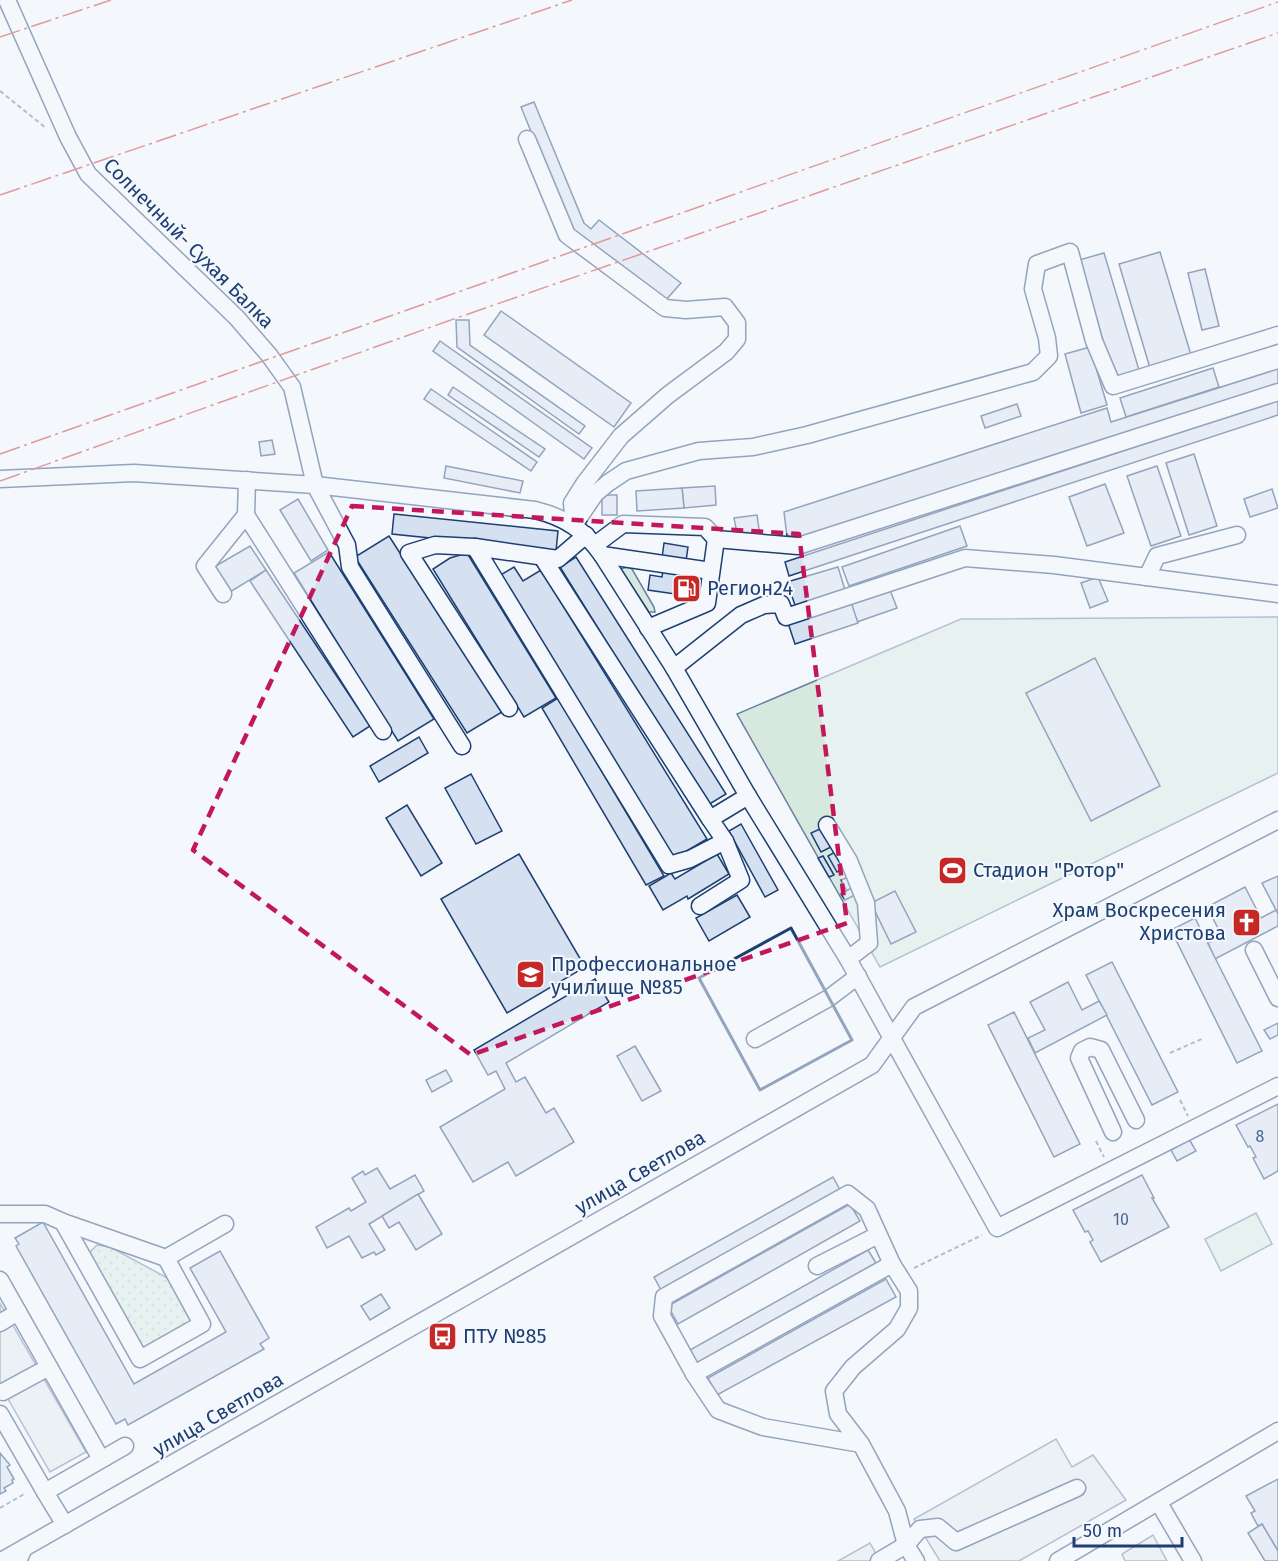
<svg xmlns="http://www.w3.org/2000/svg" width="1278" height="1561" viewBox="0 0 1278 1561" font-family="'Fira Sans',sans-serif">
<defs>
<pattern id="park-dots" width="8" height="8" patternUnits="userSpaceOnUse" patternTransform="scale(1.5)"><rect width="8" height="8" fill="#d7e8df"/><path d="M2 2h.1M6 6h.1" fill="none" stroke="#b8c8c3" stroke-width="1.8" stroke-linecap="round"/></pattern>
</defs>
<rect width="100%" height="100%" fill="#f4f7fb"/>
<g fill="#d7e8df" stroke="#687fa3" stroke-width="1.5">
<polygon points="627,567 632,569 654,607 655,612 649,612 621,569"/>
<polygon points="1278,617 1278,773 880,967 737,714 961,619"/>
<polygon points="1256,1213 1272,1244 1221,1271 1205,1239"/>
</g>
<polygon fill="url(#park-dots)" stroke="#687fa3" stroke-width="1.5" points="97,1245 110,1247 173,1281 192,1322 142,1349 89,1258 91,1251"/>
<g fill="#e3e8f0" stroke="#687fa3" stroke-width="1.5">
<polygon points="0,1303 86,1452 50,1472 0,1385"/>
<polygon points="1056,1439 1072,1467 1093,1455 1126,1500 1019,1561 940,1561 914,1519"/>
<polygon points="1153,1535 1167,1561 1125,1561 1122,1554"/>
<polygon points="870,1543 880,1561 838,1561"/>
</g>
<g fill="#d5e0f0" stroke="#1d3f73" stroke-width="1.5">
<polygon points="534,102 584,223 591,229 599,220 681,283 665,301 572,232 521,107"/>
<polygon points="1160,252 1191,355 1150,368 1119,264"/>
<polygon points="1104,253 1139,370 1114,377 1079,260"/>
<polygon points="1205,269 1219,326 1202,330 1188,273"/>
<polygon points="501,311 631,403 614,427 484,335"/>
<polygon points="456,320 469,320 470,345 585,426 579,434 457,347"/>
<polygon points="440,341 592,448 584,459 433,351"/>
<polygon points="1090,347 1107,405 1081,413 1065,354"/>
<polygon points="1213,368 1219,387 1126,417 1120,398"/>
<polygon points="1278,369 1278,385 804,538 787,536 784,512 1107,408 1111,422"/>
<polygon points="453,387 545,449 539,457 448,395"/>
<polygon points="431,389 537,462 531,471 424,399"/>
<polygon points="1278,400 1278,415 789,576 785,562"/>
<polygon points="1017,404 1021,416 985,428 981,416"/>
<polygon points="272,440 275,454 261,456 259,442"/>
<polygon points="1194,454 1217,526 1189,535 1166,463"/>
<polygon points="446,466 523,481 520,493 444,478"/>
<polygon points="1157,466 1181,536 1151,546 1127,476"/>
<polygon points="1105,484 1124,533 1087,546 1069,497"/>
<polygon points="715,486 716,505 684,508 682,488"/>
<polygon points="682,488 684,508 637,511 636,491"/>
<polygon points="1272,489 1278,508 1250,517 1244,499"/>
<rect x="602" y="495" width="15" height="20"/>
<polygon points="298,499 328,550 311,561 280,510"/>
<polygon points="394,514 558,531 556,551 392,534"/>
<polygon points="757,515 760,536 738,539 734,518"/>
<polygon points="960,526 967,546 849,586 842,567"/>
<polygon points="389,536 502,712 467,733 355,557"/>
<polygon points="664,543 688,547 686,561 662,558"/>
<polygon points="250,546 266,570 230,592 214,567"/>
<polygon points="329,552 434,719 398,741 294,573"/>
<polygon points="467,553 556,698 524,717 433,569 450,558"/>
<polygon points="576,557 726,794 708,805 560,567"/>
<polygon points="665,559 681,561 678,580 691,582 689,596 648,590 650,575 662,577"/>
<polygon points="514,567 523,581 541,570 707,839 673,859 499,576"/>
<polygon points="838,567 846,593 796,608 787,582"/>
<polygon points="266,570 370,726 353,737 250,581"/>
<polygon points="1098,577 1108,601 1090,608 1081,583"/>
<polygon points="890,590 897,608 857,622 851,604"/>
<polygon points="851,602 858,623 795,644 788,623"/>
<polygon points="1095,658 1160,786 1091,821 1026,693"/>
<polygon points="558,698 664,876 646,885 542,708"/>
<polygon points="419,737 428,753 379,782 370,766"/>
<polygon points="471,774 502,831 476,844 445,788"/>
<polygon points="407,805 442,863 421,876 386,818"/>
<polygon points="741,824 778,890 765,897 729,831"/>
<polygon points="822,828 831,847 821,852 811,833"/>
<polygon points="835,852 843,869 837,872 828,856"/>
<polygon points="519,854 585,967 507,1013 441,899"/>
<polygon points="717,854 729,874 688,899 687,896 663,910 649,886 671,873 675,879"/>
<polygon points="823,856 834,875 829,877 818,858"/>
<polygon points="1278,876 1278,914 1262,883"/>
<polygon points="848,877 853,887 847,891 841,880"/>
<polygon points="853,887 857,894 845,900 841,894"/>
<polygon points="1245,887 1261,918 1276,910 1278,914 1278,926 1215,959 1208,943 1222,936 1207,907"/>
<polygon points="895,891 916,932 891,944 871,903"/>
<polygon points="737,895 750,917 709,941 696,918"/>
<polygon points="1195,918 1262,1051 1237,1063 1171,930"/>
<polygon points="1112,962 1178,1092 1152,1105 1086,975"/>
<polygon points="595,979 609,1002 506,1063 516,1082 525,1077 546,1113 554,1108 574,1142 516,1176 508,1162 473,1182 440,1127 505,1089 496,1071 488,1075 474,1050"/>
<polygon points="1068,982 1082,1010 1099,1001 1107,1015 1035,1053 1028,1038 1045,1030 1030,1002"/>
<polygon points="1014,1012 1080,1144 1054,1157 988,1025"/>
<polygon points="1278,1023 1278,1035 1270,1039 1264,1030"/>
<polygon points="635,1046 661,1091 642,1101 617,1056"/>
<polygon points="446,1070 452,1081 432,1092 426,1080"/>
<polygon points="1278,1104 1278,1171 1264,1179 1253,1158 1256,1157 1250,1146 1248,1147 1236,1125"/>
<polygon points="1189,1139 1196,1151 1177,1161 1171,1150"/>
<polygon points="377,1168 390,1189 415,1175 424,1191 369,1224 385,1250 376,1255 374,1252 362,1258 349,1236 327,1248 316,1227 349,1208 351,1211 366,1202 352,1178 363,1171 365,1175"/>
<polygon points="1142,1175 1154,1198 1152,1198 1169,1227 1101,1262 1090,1242 1093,1240 1088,1231 1085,1232 1073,1210"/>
<polygon points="833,1177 840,1190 661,1290 654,1277"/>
<polygon points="418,1194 442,1234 416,1250 399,1222 389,1228 382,1216"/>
<polygon points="850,1204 860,1221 678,1324 668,1306"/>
<polygon points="43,1222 134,1384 226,1332 190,1268 220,1251 269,1338 260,1344 264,1349 128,1425 125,1419 116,1424 16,1246 19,1244 15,1238"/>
<polygon points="868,1250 876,1263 697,1363 690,1350"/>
<polygon points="886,1279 896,1297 717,1395 708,1378"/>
<polygon points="381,1294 390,1308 370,1320 361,1306"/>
<polygon points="0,1453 10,1465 7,1467 14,1479 12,1480 13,1483 4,1488 6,1491 0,1494"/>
<polygon points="1278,1479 1278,1551 1262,1524 1258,1526 1251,1513 1255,1511 1246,1496"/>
<polygon points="1262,1524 1278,1551 1278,1561 1265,1561 1248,1533"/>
</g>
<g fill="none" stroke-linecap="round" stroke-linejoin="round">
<defs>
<g id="minor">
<polyline points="7,0 68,137 88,174 237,318 269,355 292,387 315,485 347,545 350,567 462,746"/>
<polyline points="527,139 567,235 665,308 686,310 725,307 737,323 737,339 726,352 668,395 621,436 584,484 572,503 574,525"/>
<path d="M 0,479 L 134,473 L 315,485 L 535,510 C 564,517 585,530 602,555 L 674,668 L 748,796 L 848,959 L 997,1228 L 1278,1086"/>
<polyline points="247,480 246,515 383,731"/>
<polyline points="574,525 595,494 608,483 626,471 699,451 753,447 807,435 1033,372 1049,356 1047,338 1033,289 1037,264 1070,252 1094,341 1113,386 1278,335"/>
<polyline points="586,535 558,559 475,547 669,865 690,859 725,841"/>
<polyline points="595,545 623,524 705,527 716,539 798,546 1278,392"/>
<polyline points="475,547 435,545 409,553 509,708"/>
<polyline points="602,555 711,571"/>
<polyline points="542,557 710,819"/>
<polyline points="1147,577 1278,594"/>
<polyline points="223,594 205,566 246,515"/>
<polyline points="648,628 707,603 716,539"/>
<polyline points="674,668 741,615 764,605 781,604 786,617 965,558 1054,565 1147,577 1157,556 1237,535"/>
<polyline points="827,825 849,861 866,903 869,943 848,959"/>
<polyline points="700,906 741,880 725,841 710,819 748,796"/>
<polyline points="1254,950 1278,998"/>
<polyline points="755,1039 829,998 858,976"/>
<polyline points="1113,1132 1079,1058 1082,1051 1090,1047 1101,1050 1136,1120"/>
<polyline points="0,1214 45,1214 63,1222 166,1258 225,1224"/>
<polyline points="63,1222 140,1359 202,1324 166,1258"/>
<polyline points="817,1266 878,1235"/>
<polyline points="0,1280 101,1459"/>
<polyline points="0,1323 18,1312"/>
<polyline points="694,1374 892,1264"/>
<polyline points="3,1392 49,1367"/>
<polyline points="0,1414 45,1492"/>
<polyline points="861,1444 838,1414 834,1391 853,1367 897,1329 909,1308 909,1291 892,1264 867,1209 848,1194 664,1297 662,1316 694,1374 718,1410 763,1427 861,1444 897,1511 906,1545 916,1561"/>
<polyline points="1159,1503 1193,1561"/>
<polyline points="65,1525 45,1492 125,1446"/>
<polyline points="1,1561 24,1548"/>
<polyline points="18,1561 24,1548 872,1065 914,1007 1278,820"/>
<polyline points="879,1561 906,1545 920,1529 938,1527 956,1542 1077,1488"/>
<polyline points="1058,1561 1278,1431"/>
</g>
</defs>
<use href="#minor" stroke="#1d3f73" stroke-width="19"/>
<g stroke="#5e769c" stroke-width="2" stroke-dasharray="4.5 3" stroke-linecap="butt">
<polyline points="0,91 46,128"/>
<polyline points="1170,1053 1204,1038"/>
<polyline points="1180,1100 1188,1116"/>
<polyline points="1096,1141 1104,1157"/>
<polyline points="914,1268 982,1235"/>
<polyline points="0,1508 26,1493"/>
</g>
<use href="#minor" stroke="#f4f7fb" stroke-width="16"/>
<polygon stroke="#1d3f73" stroke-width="3" points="791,928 852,1040 760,1090 699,978"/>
<g stroke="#c62828" stroke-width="1.5" stroke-dasharray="21 4.5 3 4.5" stroke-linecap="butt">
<polyline points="0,37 111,0"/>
<polyline points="0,195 572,0"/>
<polyline points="0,454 1278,2"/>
<polyline points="0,481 448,321 1278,33"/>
</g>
</g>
<path d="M0 0H1278V1561H0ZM 352,506 L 799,534 L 847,923 L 471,1055 L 193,850 Z" fill="#f4f7fb" fill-opacity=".55" fill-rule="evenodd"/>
<path fill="none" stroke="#c2185b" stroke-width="4.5" stroke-dasharray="12 8" stroke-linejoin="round" d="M 352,506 L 799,534 L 847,923 L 471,1055 L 193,850 Z"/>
<defs>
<symbol id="fuel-square" viewBox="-11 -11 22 22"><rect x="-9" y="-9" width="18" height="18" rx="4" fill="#c62828" stroke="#f4f7fb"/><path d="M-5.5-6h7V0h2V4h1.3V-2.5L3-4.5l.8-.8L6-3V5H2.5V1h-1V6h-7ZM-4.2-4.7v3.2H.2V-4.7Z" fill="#fff"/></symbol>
<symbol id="stadium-square" viewBox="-11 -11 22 22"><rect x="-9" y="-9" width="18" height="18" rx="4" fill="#c62828" stroke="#f4f7fb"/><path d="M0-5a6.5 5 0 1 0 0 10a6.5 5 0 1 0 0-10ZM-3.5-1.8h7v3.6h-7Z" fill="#fff"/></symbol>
<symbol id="church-square" viewBox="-11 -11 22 22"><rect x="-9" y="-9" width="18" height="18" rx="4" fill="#c62828" stroke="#f4f7fb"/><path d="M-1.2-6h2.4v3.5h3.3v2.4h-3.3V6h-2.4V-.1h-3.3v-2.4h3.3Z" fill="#fff"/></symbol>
<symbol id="university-square" viewBox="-11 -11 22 22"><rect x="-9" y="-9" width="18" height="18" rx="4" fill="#c62828" stroke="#f4f7fb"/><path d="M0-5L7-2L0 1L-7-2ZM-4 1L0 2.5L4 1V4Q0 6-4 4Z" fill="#fff"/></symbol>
<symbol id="bus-square" viewBox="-11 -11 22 22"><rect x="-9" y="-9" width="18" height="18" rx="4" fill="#c62828" stroke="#f4f7fb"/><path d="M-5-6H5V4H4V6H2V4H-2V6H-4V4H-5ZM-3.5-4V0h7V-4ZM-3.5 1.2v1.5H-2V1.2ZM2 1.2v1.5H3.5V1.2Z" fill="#fff"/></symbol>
</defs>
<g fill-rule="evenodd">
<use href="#fuel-square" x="670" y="572" width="33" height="33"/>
<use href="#stadium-square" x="936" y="854" width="33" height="33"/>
<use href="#church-square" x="1230" y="906" width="33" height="33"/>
<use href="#university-square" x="514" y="958" width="33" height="33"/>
<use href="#bus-square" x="426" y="1320" width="33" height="33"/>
</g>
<g text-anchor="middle" stroke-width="4.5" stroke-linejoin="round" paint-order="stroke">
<g font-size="16" fill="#4b6792">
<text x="1260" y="1142">8</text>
<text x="1121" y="1225">10</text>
</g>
<g font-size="20" fill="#1d3f73" stroke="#f4f7fb">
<text transform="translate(189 243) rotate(45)" y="7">Солнечный- Сухая Балка</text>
<text transform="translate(640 1172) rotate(-30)" y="7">улица Светлова</text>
<text transform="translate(218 1414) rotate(-30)" y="7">улица Светлова</text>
</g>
<g font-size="20" fill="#1d3f73" stroke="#f4f7fb" text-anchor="start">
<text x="707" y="595">Регион24</text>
<text x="973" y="877">Стадион "Ротор"</text>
<text x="1226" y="917" text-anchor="end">Храм Воскресения<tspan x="1226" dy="23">Христова</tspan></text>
<text x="551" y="971">Профессиональное<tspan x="551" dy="23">училище №85</tspan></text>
<text x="463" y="1343">ПТУ №85</text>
</g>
</g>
<path d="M1074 1537v9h108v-9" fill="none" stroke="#1d3f73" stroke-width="3"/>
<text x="1083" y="1537" font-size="18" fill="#1d3f73" stroke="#f4f7fb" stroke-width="4.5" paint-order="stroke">50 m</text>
</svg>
